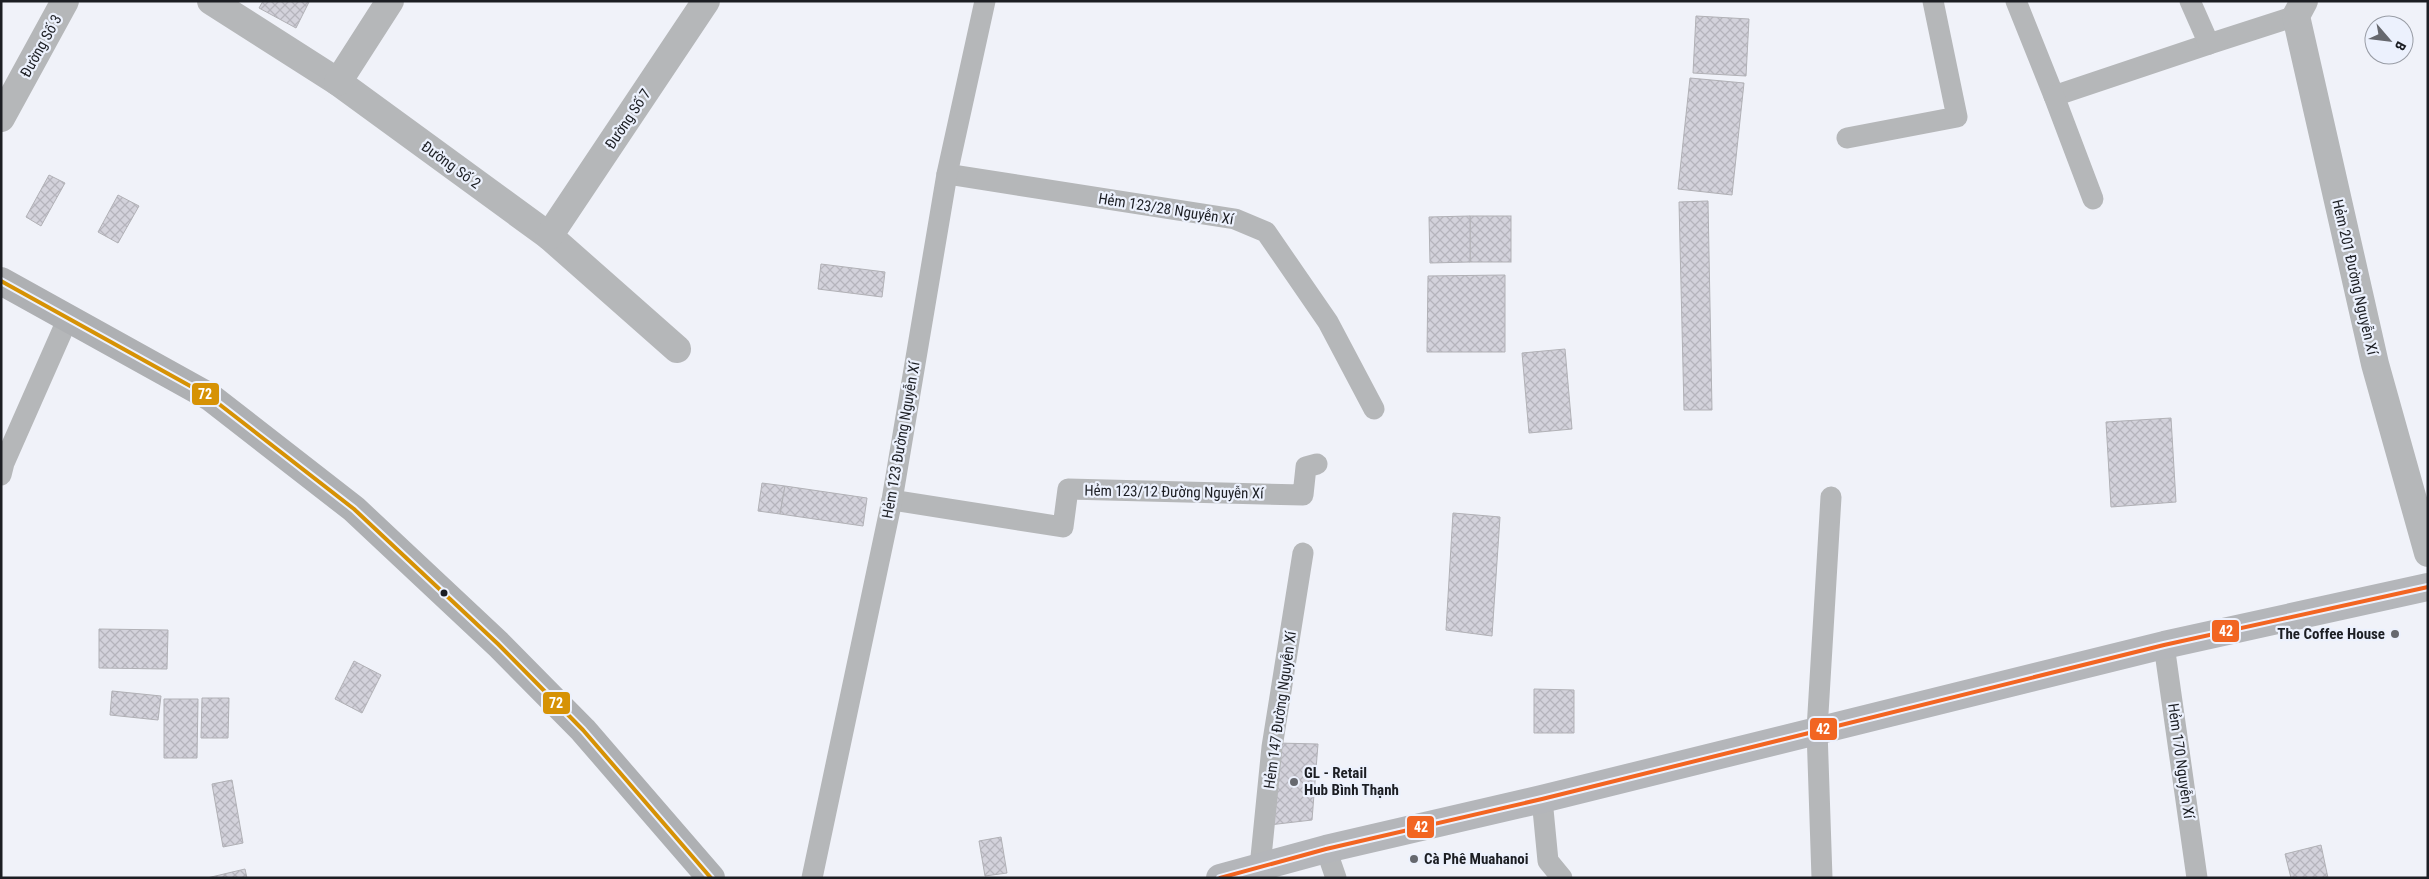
<svg xmlns="http://www.w3.org/2000/svg" width="2429" height="879" viewBox="0 0 2429 879" font-family="'Roboto Condensed',sans-serif">
<defs>
<pattern id="building-cross-hatch" width="8" height="8" patternUnits="userSpaceOnUse" patternTransform="scale(1.25)"><rect width="8" height="8" fill="#d3d2db"/><path d="M0 0l8 8M0 8l8-8" fill="none" stroke="#b5b4bc"/></pattern>
</defs>
<rect width="100%" height="100%" fill="#f0f2f9"/>
<g fill="url(#building-cross-hatch)" stroke="#b1b1b6">
<polygon points="263,1 308,1 309,2 296,28 259,8"/>
<polygon points="1696,16 1749,19 1746,76 1693,73"/>
<polygon points="1690,78 1744,83 1732,195 1678,189"/>
<polygon points="49,175 65,183 41,226 26,217"/>
<polygon points="118,195 139,206 118,243 98,232"/>
<polygon points="1708,201 1712,410 1684,410 1679,202"/>
<rect x="1470" y="216" width="41" height="46"/>
<polygon points="1470,216 1470,262 1430,263 1429,217"/>
<polygon points="821,264 885,272 882,297 818,289"/>
<polygon points="1505,275 1505,352 1427,352 1428,276"/>
<polygon points="1565,349 1572,429 1529,433 1522,353"/>
<polygon points="2171,418 2176,502 2111,507 2106,422"/>
<polygon points="762,483 785,486 780,514 758,511"/>
<polygon points="785,486 867,498 863,526 780,514"/>
<polygon points="1453,513 1500,517 1492,636 1446,630"/>
<polygon points="99,629 168,630 167,669 99,668"/>
<polygon points="354,661 381,675 362,713 335,699"/>
<polygon points="1534,689 1574,690 1574,733 1534,733"/>
<polygon points="112,691 161,696 158,720 110,715"/>
<polygon points="202,698 229,698 228,738 201,738"/>
<polygon points="164,699 198,699 197,758 164,758"/>
<polygon points="1277,743 1318,744 1312,820 1269,825"/>
<polygon points="232,780 243,843 223,847 212,784"/>
<polygon points="1001,837 1007,873 985,876 979,841"/>
<polygon points="2321,845 2328,878 2291,878 2285,854"/>
<polygon points="245,869 247,878 207,878"/>
</g>
<g fill="none" stroke-linecap="round" stroke-linejoin="round">
<g stroke="#b5b7b9" stroke-width="21">
<polyline points="2016,1 2054,96 2209,44"/>
<polyline points="2190,1 2209,44 2296,16"/>
<polyline points="2054,96 2093,199"/>
<polyline points="1847,138 1957,117 1933,1"/>
<polyline points="947,174 1235,219 1266,232 1328,322 1374,409"/>
<polyline points="1,475 4,463 68,318"/>
<polyline points="892,500 1063,527 1068,489 1303,495 1306,467 1317,464"/>
<polyline points="2164,645 2197,878"/>
<polyline points="1542,799 1548,861 1562,878"/>
<polyline points="1326,849 1336,878"/>
<polyline points="1260,867 1272,747 1303,553"/>
<polyline points="812,878 892,500 947,174 985,1"/>
<polyline points="1822,878 1817,730 1831,497"/>
</g>
<g stroke="#b5b7b9" stroke-width="28">
<polyline points="211,1 338,82 549,236 677,349"/>
<polyline points="2304,1 2296,16 2375,364 2428,553"/>
<polyline points="338,82 390,1"/>
<polyline points="1,118 65,1"/>
<polyline points="549,236 706,1"/>
</g>
<polyline stroke="#b4b6ba" stroke-width="28" points="1220,878 1326,849 1542,799 2164,645 2428,587"/>
<polyline stroke="#aeb0b3" stroke-width="28" points="1,281 210,397 354,509 498,644 583,730 711,878"/>
<defs>
<polyline id="bus-1" points="1,281 210,397 354,509 498,644 583,730 711,878"/>
<polyline id="bus-2" points="1220,878 1326,849 1542,799 2164,645 2428,587"/>
</defs>
<use href="#bus-1" stroke="#ecf1fd" stroke-width="8"/>
<use href="#bus-2" stroke="#ecf1fd" stroke-width="8"/>
<use href="#bus-1" stroke="#d69205" stroke-width="4"/>
<use href="#bus-2" stroke="#f26522" stroke-width="4"/>
</g>
<circle fill="#1c1e23" stroke="#ecf1fd" stroke-width="2" cx="444" cy="593" r="4.5"/>
<g fill="#66686e" stroke="#ecf1fd" stroke-width="2">
<circle cx="2395" cy="634" r="5"/>
<circle cx="1294" cy="782" r="5"/>
<circle cx="1414" cy="859" r="5"/>
</g>
<g text-anchor="middle" stroke-width="4.5" stroke-linejoin="round" paint-order="stroke">
<g font-size="15" fill="#1c1e23" stroke="#ecf1fd">
<text transform="translate(41 46) rotate(-61)" y="5">Đường Số 3</text>
<text transform="translate(628 119) rotate(-56)" y="5">Đường Số 7</text>
<text transform="translate(451 165) rotate(36)" y="5">Đường Số 2</text>
<text transform="translate(1166 209) rotate(9)" y="5">Hẻm 123/28 Nguyễn Xí</text>
<text transform="translate(2355 277) rotate(77)" y="5">Hẻm 201 Đường Nguyễn Xí</text>
<text transform="translate(901 440) rotate(-80)" y="5">Hẻm 123 Đường Nguyễn Xí</text>
<text transform="translate(1174 492) rotate(1)" y="5">Hẻm 123/12 Đường Nguyễn Xí</text>
<text transform="translate(1280 710) rotate(-82)" y="5">Hẻm 147 Đường Nguyễn Xí</text>
<text transform="translate(2181 761) rotate(82)" y="5">Hẻm 170 Nguyễn Xí</text>
</g>
<g font-size="15" font-weight="bold" fill="#1c1e23" stroke="#ecf1fd" text-anchor="start">
<text x="2385" y="639" text-anchor="end">The Coffee House</text>
<text x="1304" y="778">GL - Retail<tspan x="1304" dy="17">Hub Bình Thạnh</tspan></text>
<text x="1424" y="864">Cà Phê Muahanoi</text>
</g>
</g>
<g stroke="#ecf1fd" stroke-width="2">
<rect x="191" y="382" width="29" height="24" rx="5" fill="#d69205"/>
<rect x="2211" y="619" width="29" height="24" rx="5" fill="#f26522"/>
<rect x="542" y="691" width="29" height="24" rx="5" fill="#d69205"/>
<rect x="1809" y="717" width="29" height="24" rx="5" fill="#f26522"/>
<rect x="1406" y="815" width="29" height="24" rx="5" fill="#f26522"/>
</g>
<g font-size="14" text-anchor="middle" font-weight="bold" fill="#fff">
<text x="205" y="399">72</text>
<text x="2226" y="636">42</text>
<text x="556" y="708">72</text>
<text x="1823" y="734">42</text>
<text x="1421" y="832">42</text>
</g>
<rect width="2429" height="879" fill="none" stroke="#1c1e23" stroke-width="5"/>
<g transform="translate(2389 40) rotate(118)"><circle r="24" fill="#ecf1fd" stroke="#999da6"/>
<path d="M0-4L9 19L0 12L-9 19Z" fill="#66686e"/>
<text y="-8" font-size="14" font-weight="bold" text-anchor="middle" fill="#1c1e23">B</text>
</g>
</svg>
